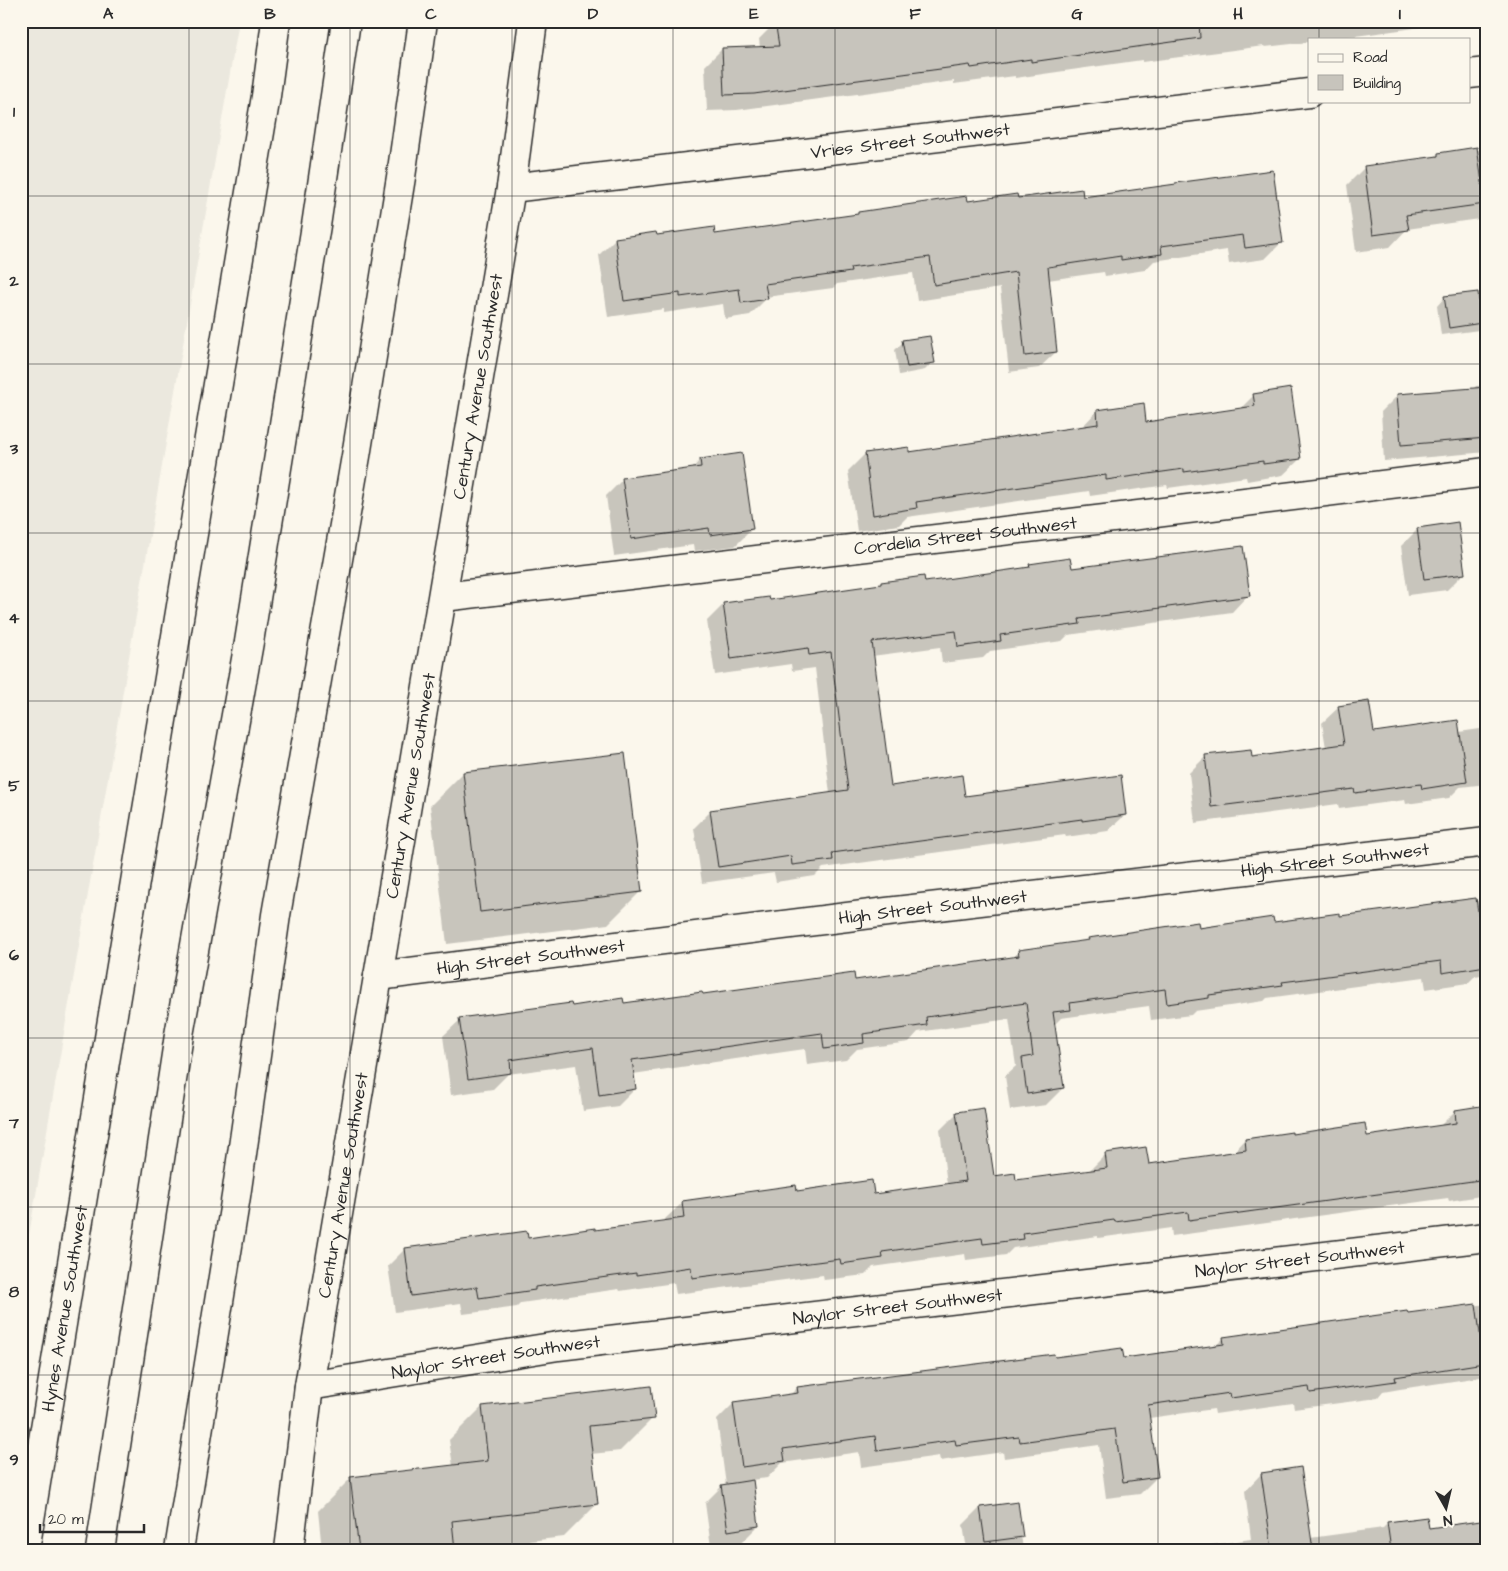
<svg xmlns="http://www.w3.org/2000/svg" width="1508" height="1571" viewBox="0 0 1508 1571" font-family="'Architects Daughter',sans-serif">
<rect width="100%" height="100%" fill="#fbf7ec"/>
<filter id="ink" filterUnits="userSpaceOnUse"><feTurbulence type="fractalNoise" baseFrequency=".02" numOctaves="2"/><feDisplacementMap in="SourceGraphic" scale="10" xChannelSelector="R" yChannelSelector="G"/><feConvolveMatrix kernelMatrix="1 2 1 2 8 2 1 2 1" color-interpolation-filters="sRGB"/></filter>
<g filter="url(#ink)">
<polygon fill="#ebe8de" points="21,21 239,21 21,1281"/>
<g fill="#0003">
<polygon points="783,21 1483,21 1459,24 1459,22 1333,39 1309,39 1309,42 1265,47 1264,46 1142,62 1142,60 1015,78 1015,76 954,84 954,81 737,110 707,111 705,66 722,49 760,48 759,39 776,22"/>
<polygon points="1487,149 1487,220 1479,221 1479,219 1407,229 1390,247 1356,252 1347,185 1364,168 1434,158 1438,154"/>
<polygon points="1176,184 1282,242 1265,259 1229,264 1227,250 1154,261 1145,270 1105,276 1104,272 1048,280 1056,352 1039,368 1009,372 1000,288 917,301 913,273 837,284 833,288 766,297 766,299 750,315 725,319 723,304 664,313 664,309 608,317 599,255 615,239 714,236 856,216 859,213 1017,199 1082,198 1175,185"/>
<polygon points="1445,297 1478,303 1487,301 1487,329 1441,335 1437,306"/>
<polygon points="903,342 933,362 925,370 899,375 895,350"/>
<polygon points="1487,385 1487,452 1384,461 1381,412 1398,395 1473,390 1476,386"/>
<polygon points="1254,395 1300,459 1283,475 1247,481 1246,477 1168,488 1167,485 1090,496 1089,491 907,517 899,525 857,531 848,471 865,454 908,453 1081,428 1097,411 1145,423 1239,410"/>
<polygon points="700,460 752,529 735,546 694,551 693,545 614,556 606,496 623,479 691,470"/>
<polygon points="1418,529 1464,573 1447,590 1408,595 1401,546"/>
<polygon points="1030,565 1248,595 1232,612 1068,635 1062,641 990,651 983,658 942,663 940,647 872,656 889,787 964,798 1125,815 1108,831 1066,837 1065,835 823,868 815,876 776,882 774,873 702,883 694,828 711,811 830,794 815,668 792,671 791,664 715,675 707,621 724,604 769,601 879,586 881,583 924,584 1026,569"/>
<polygon points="1339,707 1373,733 1459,732 1487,728 1487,784 1460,787 1449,798 1406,804 1405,800 1339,809 1338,804 1195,823 1189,773 1206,756 1251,759 1326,748 1322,723"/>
<polygon points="463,773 641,891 608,924 447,944 430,806"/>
<polygon points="1487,900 1487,974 1475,976 1468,983 1426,989 1424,977 1267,998 1264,1001 1195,1011 1191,1015 1151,1020 1149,1006 1061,1018 1054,1025 1063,1088 1046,1105 1010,1110 1005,1076 1016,1066 1009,1019 918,1032 909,1042 857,1049 846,1060 807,1065 805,1049 633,1074 635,1089 618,1106 583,1111 576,1065 508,1074 493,1089 451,1095 443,1036 460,1020 571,1007 623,1004 854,981 1012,958 1019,951 1086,941 1089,939 1339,918"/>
<polygon points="1487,1106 1487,1195 1449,1201 1448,1198 1172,1236 1171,1228 1098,1238 1098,1236 1013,1248 1006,1255 966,1260 965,1254 873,1267 865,1275 824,1280 823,1275 676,1294 674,1283 620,1291 619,1289 521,1303 517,1307 463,1314 461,1303 395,1312 388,1266 405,1249 527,1239 594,1232 666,1222 665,1219 682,1203 795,1187 796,1192 873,1195 947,1184 940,1130 957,1113 992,1177 1015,1182 1089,1171 1106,1154 1148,1166 1232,1154 1245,1140 1366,1137 1439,1127 1455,1111"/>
<polygon points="1487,1304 1487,1376 1400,1389 1383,1392 1378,1398 1294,1409 1293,1403 1215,1414 1214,1409 1149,1418 1157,1477 1140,1494 1106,1498 1099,1445 1004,1458 1003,1452 940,1461 939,1456 861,1467 859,1452 782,1463 767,1478 751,1480 758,1526 741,1543 711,1547 705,1503 722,1486 726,1485 717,1420 733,1404 789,1396 797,1388 1054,1359 1123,1359 1215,1346 1224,1338"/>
<polygon points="482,1407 653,1418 620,1451 591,1454 597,1504 564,1537 454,1550 322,1550 318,1511 351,1478 453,1466 449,1440"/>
<polygon points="1261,1474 1310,1538 1383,1528 1387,1524 1427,1530 1487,1550 1176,1550 1251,1539 1245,1491"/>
<polygon points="1017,1503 1023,1550 967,1550 963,1525 980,1508"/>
</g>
<g fill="#c7c4bc" stroke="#2b2b2b">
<polygon points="775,21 1199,21 1200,38 1031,62 1031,59 971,68 970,65 754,94 724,95 722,48 779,46"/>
<polygon points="1477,147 1485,204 1406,215 1409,230 1373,235 1364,166 1438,156 1438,153"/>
<polygon points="1273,170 1283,243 1245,248 1243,235 1161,246 1162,254 1121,260 1121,256 1048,267 1057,352 1025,356 1016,272 934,285 930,257 850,268 851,272 765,284 768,299 741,303 739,289 680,297 680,293 624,301 615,238 656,232 657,235 714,227 715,234 858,214 858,212 967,196 968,201 1017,194 1018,198 1082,189 1083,197 1176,184 1175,183"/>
<polygon points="1478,292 1482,323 1449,328 1444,296"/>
<polygon points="930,336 935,363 907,367 902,340"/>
<polygon points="1487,387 1487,438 1401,445 1397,394"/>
<polygon points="1291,388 1301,459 1263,464 1263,461 1184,472 1184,469 1106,480 1106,475 916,502 917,508 873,515 865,453 909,447 909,452 1098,424 1097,410 1144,403 1146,422 1255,406 1253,394"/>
<polygon points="742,453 753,529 710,535 709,528 631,539 622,478 701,467 700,459"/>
<polygon points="1458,522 1465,574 1424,579 1417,528"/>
<polygon points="1243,546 1250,596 1079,619 1080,624 1000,635 1001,641 958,647 956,631 872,642 891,786 962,775 965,796 1121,775 1126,815 1082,821 1082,819 832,853 833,860 792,865 791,856 718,867 710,810 848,790 831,652 809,655 808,648 731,659 723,603 769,597 770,600 881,584 881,582 924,576 925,582 1030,567 1029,564 1070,558 1072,568"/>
<polygon points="1369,701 1374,732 1458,720 1467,782 1422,789 1421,784 1355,793 1354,789 1211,807 1205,755 1251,750 1252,757 1344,744 1338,706"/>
<polygon points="625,753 642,892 480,912 463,772"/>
<polygon points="1476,898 1486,966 1442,973 1441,961 1282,982 1283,985 1209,995 1209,998 1167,1004 1165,989 1070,1003 1071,1010 1053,1012 1064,1088 1027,1094 1022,1058 1033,1056 1026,1003 926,1017 927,1025 863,1034 864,1043 824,1049 822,1033 632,1060 636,1089 599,1095 593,1048 510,1060 511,1073 468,1079 459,1018 571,1003 572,1006 623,998 624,1003 702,992 703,994 854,973 855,980 1019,956 1018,950 1089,940 1088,938 1198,922 1199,928 1273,917 1274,922 1340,913 1340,916"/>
<polygon points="1487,1105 1487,1179 1189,1220 1188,1212 1115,1222 1114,1220 1023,1233 1024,1239 983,1244 982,1238 882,1252 883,1258 841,1264 840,1259 692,1278 691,1267 636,1275 636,1273 535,1287 535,1290 479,1298 477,1287 411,1296 405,1248 527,1231 528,1238 595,1228 595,1230 684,1218 682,1201 796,1185 797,1191 872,1180 874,1194 966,1181 956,1112 984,1108 994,1176 1015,1173 1016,1180 1107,1168 1105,1153 1146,1147 1149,1164 1246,1150 1245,1139 1292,1132 1292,1134 1365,1123 1367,1136 1456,1123 1455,1110"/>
<polygon points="1476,1304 1484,1363 1395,1377 1396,1381 1310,1393 1309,1387 1231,1398 1230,1393 1148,1405 1158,1477 1123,1482 1115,1429 1020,1442 1019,1437 956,1445 955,1440 877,1451 875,1436 783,1449 785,1461 742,1467 733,1402 798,1393 797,1387 1054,1354 1055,1357 1122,1348 1124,1358 1224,1344 1223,1337 1407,1311 1408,1313"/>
<polygon points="651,1386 655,1419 589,1426 598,1504 452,1521 455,1550 359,1550 350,1477 488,1461 482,1406"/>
<polygon points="1301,1467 1313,1550 1272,1550 1261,1473"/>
<polygon points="753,1480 759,1526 728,1531 721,1485"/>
<polygon points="1018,1502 1023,1537 985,1542 980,1507"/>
<polygon points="1427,1517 1429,1528 1487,1520 1487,1550 1391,1550 1387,1522"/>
</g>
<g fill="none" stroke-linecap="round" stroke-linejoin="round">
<defs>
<g id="minor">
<polyline points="1469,74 1487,72"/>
<path id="s1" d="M 511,188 L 1309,93"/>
<path id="s2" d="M 443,597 L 1147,514 L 1487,472"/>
<path id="s3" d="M 378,976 L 887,912 L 1487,842"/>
<path id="s4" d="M 309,1386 L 558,1346 L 1487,1237"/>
<path id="s5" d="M 25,1550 L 104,1068"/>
<path id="s6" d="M 289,1550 L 309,1386 L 511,188 L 533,21"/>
</g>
<g id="highway">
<polyline points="104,1068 266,96 276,21"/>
<polyline points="100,1550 179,1035 249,642 317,219 346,21"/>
<polyline points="179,1550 236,1196 276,915 356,456 401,177 423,21"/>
</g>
</defs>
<use href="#minor" stroke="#2b2b2b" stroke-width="31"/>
<use href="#highway" stroke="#2b2b2b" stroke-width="31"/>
<use href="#minor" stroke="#fbf7ec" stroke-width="28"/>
<use href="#highway" stroke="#fbf7ec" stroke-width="28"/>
</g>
</g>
<path fill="none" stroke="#2b2b2b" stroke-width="1" stroke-opacity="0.55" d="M 189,21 L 189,1550M 350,21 L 350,1550M 512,21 L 512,1550M 673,21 L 673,1550M 835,21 L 835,1550M 996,21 L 996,1550M 1158,21 L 1158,1550M 1319,21 L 1319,39M 1319,101 L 1319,1550M 21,196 L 1487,196M 21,364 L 1487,364M 21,533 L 1487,533M 21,701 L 1487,701M 21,870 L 1487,870M 21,1038 L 1487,1038M 21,1207 L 1487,1207M 21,1375 L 1487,1375"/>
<g text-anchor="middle" stroke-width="5" stroke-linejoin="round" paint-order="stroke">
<g font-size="18" fill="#2b2b2b" stroke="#fbf7ec">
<text dy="6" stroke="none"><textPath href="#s1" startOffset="402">Vries Street Southwest</textPath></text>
<text dy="6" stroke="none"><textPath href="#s6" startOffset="1179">Century Avenue Southwest</textPath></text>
<text dy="6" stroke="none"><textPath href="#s2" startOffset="526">Cordelia Street Southwest</textPath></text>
<text dy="6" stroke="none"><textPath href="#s6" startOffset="774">Century Avenue Southwest</textPath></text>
<text dy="6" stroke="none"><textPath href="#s3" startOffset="964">High Street Southwest</textPath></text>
<text dy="6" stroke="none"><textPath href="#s3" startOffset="559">High Street Southwest</textPath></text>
<text dy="6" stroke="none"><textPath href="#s3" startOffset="154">High Street Southwest</textPath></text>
<text dy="6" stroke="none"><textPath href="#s6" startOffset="369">Century Avenue Southwest</textPath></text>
<text dy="6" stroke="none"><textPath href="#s4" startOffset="999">Naylor Street Southwest</textPath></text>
<text dy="6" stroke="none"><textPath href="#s4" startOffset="594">Naylor Street Southwest</textPath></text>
<text dy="6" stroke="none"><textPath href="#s5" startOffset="245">Hynes Avenue Southwest</textPath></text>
<text dy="6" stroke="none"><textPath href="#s4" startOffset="189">Naylor Street Southwest</textPath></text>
</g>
</g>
<rect width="1508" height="1571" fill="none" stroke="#fbf7ec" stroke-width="55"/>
<rect x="1308" y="38" width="162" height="65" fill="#fbf7ec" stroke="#a8a59f"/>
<rect x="1318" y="54" width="25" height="8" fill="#fbf7ec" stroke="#a8a59f"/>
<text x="1353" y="62" font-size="15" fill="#2b2b2b">Road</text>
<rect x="1318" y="75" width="25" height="15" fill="#c7c4bc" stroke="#a8a59f"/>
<text x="1353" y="88" font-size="15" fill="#2b2b2b">Building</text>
<g transform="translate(1446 1508) rotate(172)" stroke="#fbf7ec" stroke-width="4" paint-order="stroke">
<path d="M0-4L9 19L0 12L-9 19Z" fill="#2b2b2b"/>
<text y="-8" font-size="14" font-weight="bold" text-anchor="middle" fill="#2b2b2b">N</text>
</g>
<path d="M40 1524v8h104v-8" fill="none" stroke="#2b2b2b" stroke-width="2.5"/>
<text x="48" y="1524" font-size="15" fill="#2b2b2b" stroke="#fbf7ec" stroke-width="4" paint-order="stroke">20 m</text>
<rect x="28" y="28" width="1452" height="1516" fill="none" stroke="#2b2b2b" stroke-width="2"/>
<g font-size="16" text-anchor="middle" font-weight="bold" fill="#2b2b2b">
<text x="108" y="19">A</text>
<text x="270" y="19">B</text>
<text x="431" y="19">C</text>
<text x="593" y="19">D</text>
<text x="754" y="19">E</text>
<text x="915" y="19">F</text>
<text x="1077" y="19">G</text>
<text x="1238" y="19">H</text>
<text x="1400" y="19">I</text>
<text x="14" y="117">1</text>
<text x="14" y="286">2</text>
<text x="14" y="454">3</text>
<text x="14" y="623">4</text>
<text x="14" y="791">5</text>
<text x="14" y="960">6</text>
<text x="14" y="1128">7</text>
<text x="14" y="1297">8</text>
<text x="14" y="1465">9</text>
</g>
</svg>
